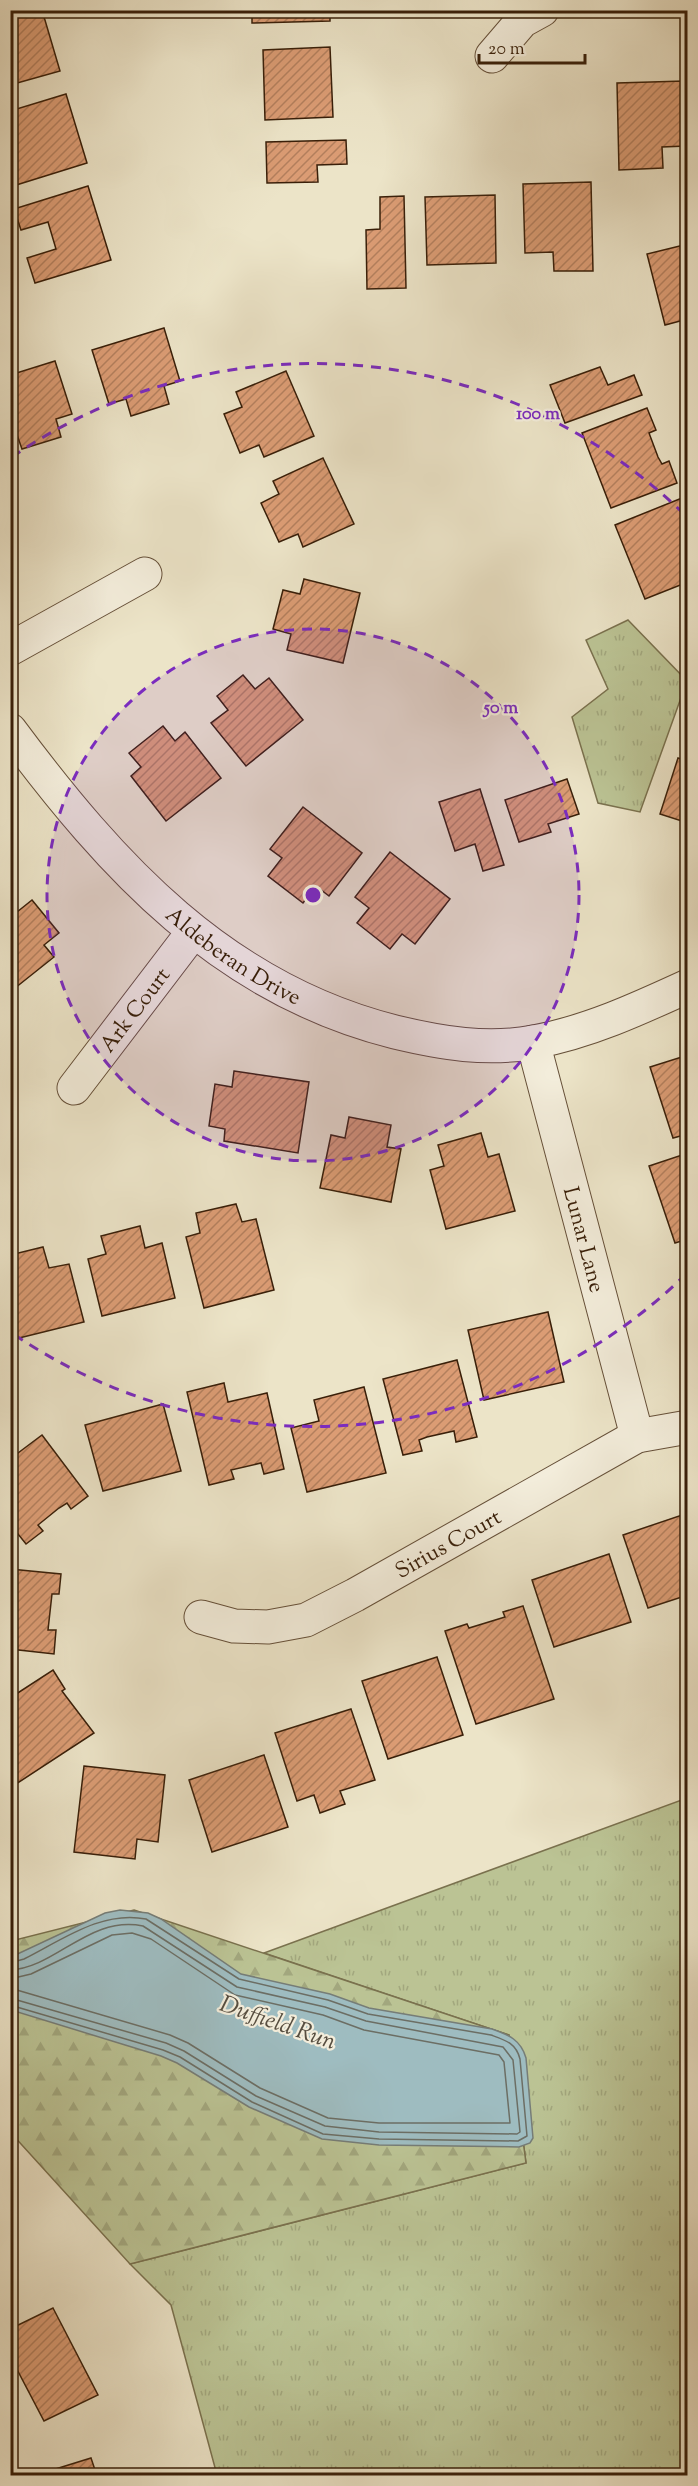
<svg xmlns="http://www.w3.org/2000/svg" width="698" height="2486" viewBox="0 0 698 2486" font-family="'Sorts Mill Goudy',serif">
<defs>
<pattern id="grass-tufts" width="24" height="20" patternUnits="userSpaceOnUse" patternTransform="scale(1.5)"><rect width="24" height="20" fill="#bbc394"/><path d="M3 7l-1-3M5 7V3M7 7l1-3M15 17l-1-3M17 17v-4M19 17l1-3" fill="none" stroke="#a2a77e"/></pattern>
<pattern id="forest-firs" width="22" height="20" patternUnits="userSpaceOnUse" patternTransform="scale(1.5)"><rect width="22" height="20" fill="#bbc394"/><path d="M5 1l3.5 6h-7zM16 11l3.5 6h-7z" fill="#a2a77e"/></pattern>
<pattern id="building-hatch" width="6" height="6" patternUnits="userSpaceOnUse" patternTransform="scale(1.5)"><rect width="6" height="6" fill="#db9c74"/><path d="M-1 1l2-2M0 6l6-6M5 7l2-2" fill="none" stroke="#b37f5d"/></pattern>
</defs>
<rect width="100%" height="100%" fill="#ece4c8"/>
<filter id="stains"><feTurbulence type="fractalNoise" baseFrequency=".00333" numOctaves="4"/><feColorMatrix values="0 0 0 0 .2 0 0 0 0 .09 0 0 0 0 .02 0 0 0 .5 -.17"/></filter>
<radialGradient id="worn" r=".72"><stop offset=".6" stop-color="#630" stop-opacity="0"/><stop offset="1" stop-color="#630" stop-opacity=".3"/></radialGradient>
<g fill="url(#grass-tufts)" stroke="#7a714e" stroke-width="1.5">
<polygon points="628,620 687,681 640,812 598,803 572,717 608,689 586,640"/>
<polygon points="687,1798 687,2475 217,2475 171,2305 130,2264 526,2163 509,2035 264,1953"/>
</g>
<polygon fill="url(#forest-firs)" stroke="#7a714e" stroke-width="1.5" points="134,1910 509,2035 526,2163 130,2264 11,2133 11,1941"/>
<path fill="#9ebcc0" stroke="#767d77" stroke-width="1.5" d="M 120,1910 L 148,1913 L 161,1919 L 241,1974 L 330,1994 L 369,2008 L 492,2029 C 509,2035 521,2040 526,2058 L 533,2138 L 530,2143 L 519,2147 L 379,2145 L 322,2139 L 249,2107 L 177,2063 L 161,2056 L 11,2010 L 11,1957 L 105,1913 Z"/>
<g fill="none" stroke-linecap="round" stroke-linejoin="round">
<g stroke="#6c6e64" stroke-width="1.5">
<path d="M 10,1963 L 24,1959 C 62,1940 102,1910 146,1919 L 239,1979 L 328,2000 L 368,2014 L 491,2035 C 505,2040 516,2043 520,2059 L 527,2136 L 518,2141 L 379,2139 L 323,2134 L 252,2102 L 180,2057 L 163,2050 L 10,2005"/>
<path d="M 10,1970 C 56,1968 89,1915 143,1926 L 237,1987 L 325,2007 L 366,2021 L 503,2047 L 513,2060 L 520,2132 L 517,2134 L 379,2132 L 325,2126 L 256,2096 L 184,2051 L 166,2043 L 10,1998"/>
<polyline points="10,1979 31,1974 112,1935 132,1933 151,1939 235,1995 323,2015 364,2030 499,2055 504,2062 510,2123 379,2123 328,2118 260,2088 188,2043 170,2035 10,1988"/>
</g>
</g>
<g fill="url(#building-hatch)" stroke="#391f09" stroke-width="1.5">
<polygon points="10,10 42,10 60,71 10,85"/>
<polygon points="252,10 330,10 330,21 252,23"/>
<polygon points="330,47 333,117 265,120 263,50"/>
<polygon points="684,81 686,146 662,147 663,168 619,170 617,83"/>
<polygon points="66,94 87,163 13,186 10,177 10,111"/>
<polygon points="346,140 347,164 317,165 318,182 267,183 266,142"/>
<polygon points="591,182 593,271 554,271 553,252 525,253 523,184"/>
<polygon points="88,186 111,260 35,283 27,258 56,249 48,222 21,230 14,209"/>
<polygon points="495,195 496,263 427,265 425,197"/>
<polygon points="404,196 406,288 367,289 366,230 380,229 380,197"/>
<polygon points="688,244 688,311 682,313 684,320 665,325 647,254"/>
<polygon points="164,328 180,381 164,386 169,404 131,416 126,399 109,404 92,350"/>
<polygon points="55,361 72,414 56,419 61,437 22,449 16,432 10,434 10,375"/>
<polygon points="600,367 608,385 634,375 642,395 565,423 550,385"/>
<polygon points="286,371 314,436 264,457 259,445 240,453 224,414 242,407 236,392"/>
<polygon points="647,408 656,430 649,433 658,457 662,464 669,461 677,483 611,508 582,433"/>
<polygon points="323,458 354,524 303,547 298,534 279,542 261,503 279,494 273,481"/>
<polygon points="682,498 688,510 688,522 684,523 688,532 688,582 645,599 615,525"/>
<polygon points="304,579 360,593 343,663 287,650 291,634 273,629 283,590 300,594"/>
<polygon points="243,675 255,689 269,678 303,720 246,766 211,723 228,710 217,696"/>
<polygon points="163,726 175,741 185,732 221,778 166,821 131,776 141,767 129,753"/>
<polygon points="678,758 688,761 688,823 660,814"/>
<polygon points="567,779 579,814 548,824 551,832 519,842 505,800"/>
<polygon points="480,789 504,865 483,871 475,844 455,851 439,802"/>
<polygon points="303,807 362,853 329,896 316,886 303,903 268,876 282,858 270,849"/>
<polygon points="390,852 450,899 415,944 402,934 390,949 357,923 369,908 355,897"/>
<polygon points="32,900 59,933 44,945 54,957 10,992 10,903 17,912"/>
<polygon points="688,1055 688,1134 673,1138 650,1067"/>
<polygon points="234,1071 309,1082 298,1153 224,1141 225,1129 209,1126 215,1084 232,1087"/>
<polygon points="349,1117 391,1125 387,1147 401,1149 391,1202 320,1188 331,1135 345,1138"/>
<polygon points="481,1133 488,1157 499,1154 515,1211 446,1229 430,1170 444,1166 438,1145"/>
<polygon points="688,1153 688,1239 675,1243 649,1166"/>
<polygon points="236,1204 242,1222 256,1219 274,1290 204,1308 186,1237 200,1233 196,1213"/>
<polygon points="140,1226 145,1248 162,1243 175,1298 102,1316 88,1259 106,1254 101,1236"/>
<polygon points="43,1247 49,1268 69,1264 84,1322 11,1340 10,1255"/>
<polygon points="548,1312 564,1382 484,1400 468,1330"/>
<polygon points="457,1360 477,1437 456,1442 454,1431 427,1437 419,1440 422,1451 403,1455 383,1379"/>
<polygon points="224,1383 228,1402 267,1393 284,1469 264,1474 261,1463 231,1470 234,1479 209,1485 187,1392"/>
<polygon points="364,1387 386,1473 307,1492 291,1428 319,1421 314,1400"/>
<polygon points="163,1404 181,1471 103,1491 85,1425"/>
<polygon points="42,1435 88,1496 71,1509 67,1503 59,1508 38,1525 43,1531 26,1544 10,1524 10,1459"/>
<polygon points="688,1513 688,1595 648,1608 623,1535"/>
<polygon points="609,1554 631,1622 554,1647 532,1580"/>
<polygon points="10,1569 61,1574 59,1594 52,1594 48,1630 56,1630 54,1654 10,1649"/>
<polygon points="523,1606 554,1699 476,1724 445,1631 467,1624 469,1628 505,1617 503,1612"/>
<polygon points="437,1657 463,1735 388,1759 362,1681"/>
<polygon points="53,1670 65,1689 62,1691 65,1695 94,1733 13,1786 10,1782 10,1755 14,1752 10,1747 10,1698"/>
<polygon points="351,1709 375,1780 340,1791 345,1804 320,1813 314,1795 297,1801 275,1733"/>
<polygon points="264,1755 288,1827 212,1852 189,1780"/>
<polygon points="84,1766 165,1775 158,1842 137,1839 135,1859 74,1852"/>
<polygon points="53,2308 98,2395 44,2421 10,2356 10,2329"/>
<polygon points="91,2458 97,2476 51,2476 49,2471"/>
</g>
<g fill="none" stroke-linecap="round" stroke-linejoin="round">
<defs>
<g id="street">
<polyline points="492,56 522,21 542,10"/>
<polyline points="10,649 145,574"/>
<path id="s1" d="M 10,730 C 112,867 223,989 395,1032 C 441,1043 487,1051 534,1042 C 588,1032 638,1009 688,986"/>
<path id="s2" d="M 533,1042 L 637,1436"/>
<path id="s3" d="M 74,1088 L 193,932"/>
<path id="s4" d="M 201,1617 L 234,1626 L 268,1627 L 306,1620 L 355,1595 L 637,1436 L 688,1427"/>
</g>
</defs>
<use href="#street" stroke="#665039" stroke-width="35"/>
<use href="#street" stroke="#f3eddb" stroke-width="33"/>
</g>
<circle cx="313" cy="895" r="266" fill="#7b2cbf" fill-opacity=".12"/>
<g fill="none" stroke="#7b2cbf" stroke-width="3" stroke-dasharray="10 8">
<circle cx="313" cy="895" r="266"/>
<path d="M686 1274A532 532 0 0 1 12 1333M12 457A532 532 0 0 1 686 516"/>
</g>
<g text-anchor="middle" stroke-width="4.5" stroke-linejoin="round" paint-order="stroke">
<g font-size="22" fill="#391f09" stroke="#f3eddb">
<text dy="8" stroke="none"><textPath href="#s1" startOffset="320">Aldeberan Drive</textPath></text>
<text dy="8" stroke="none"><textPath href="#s3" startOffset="99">Ark Court</textPath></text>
<text dy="8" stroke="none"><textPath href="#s2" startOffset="204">Lunar Lane</textPath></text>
<text dy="8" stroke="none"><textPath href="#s4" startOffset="268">Sirius Court</textPath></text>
</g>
<g font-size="24" font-style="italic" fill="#574e40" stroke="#f3eddb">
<text transform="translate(278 2022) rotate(19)" y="8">Duffield Run</text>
</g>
</g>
<circle cx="313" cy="895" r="9" fill="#7b2cbf" stroke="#f3eddb" stroke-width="3"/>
<g font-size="18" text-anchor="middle" font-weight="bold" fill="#7b2cbf" stroke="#f3eddb" stroke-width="4.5" stroke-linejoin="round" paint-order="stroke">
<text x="538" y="419">100 m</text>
<text x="501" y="713">50 m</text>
</g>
<rect width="698" height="2486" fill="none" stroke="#ece4c8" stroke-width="36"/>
<rect x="12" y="12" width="674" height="2462" fill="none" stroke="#391f09" stroke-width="3"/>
<rect x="18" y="18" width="662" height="2450" fill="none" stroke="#391f09" stroke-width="1.5"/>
<path d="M479 54v9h106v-9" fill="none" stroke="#391f09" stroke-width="3"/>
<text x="488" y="54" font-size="18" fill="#391f09" stroke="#f3eddb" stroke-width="4.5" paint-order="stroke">20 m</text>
<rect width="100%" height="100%" filter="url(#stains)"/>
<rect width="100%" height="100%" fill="url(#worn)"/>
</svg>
